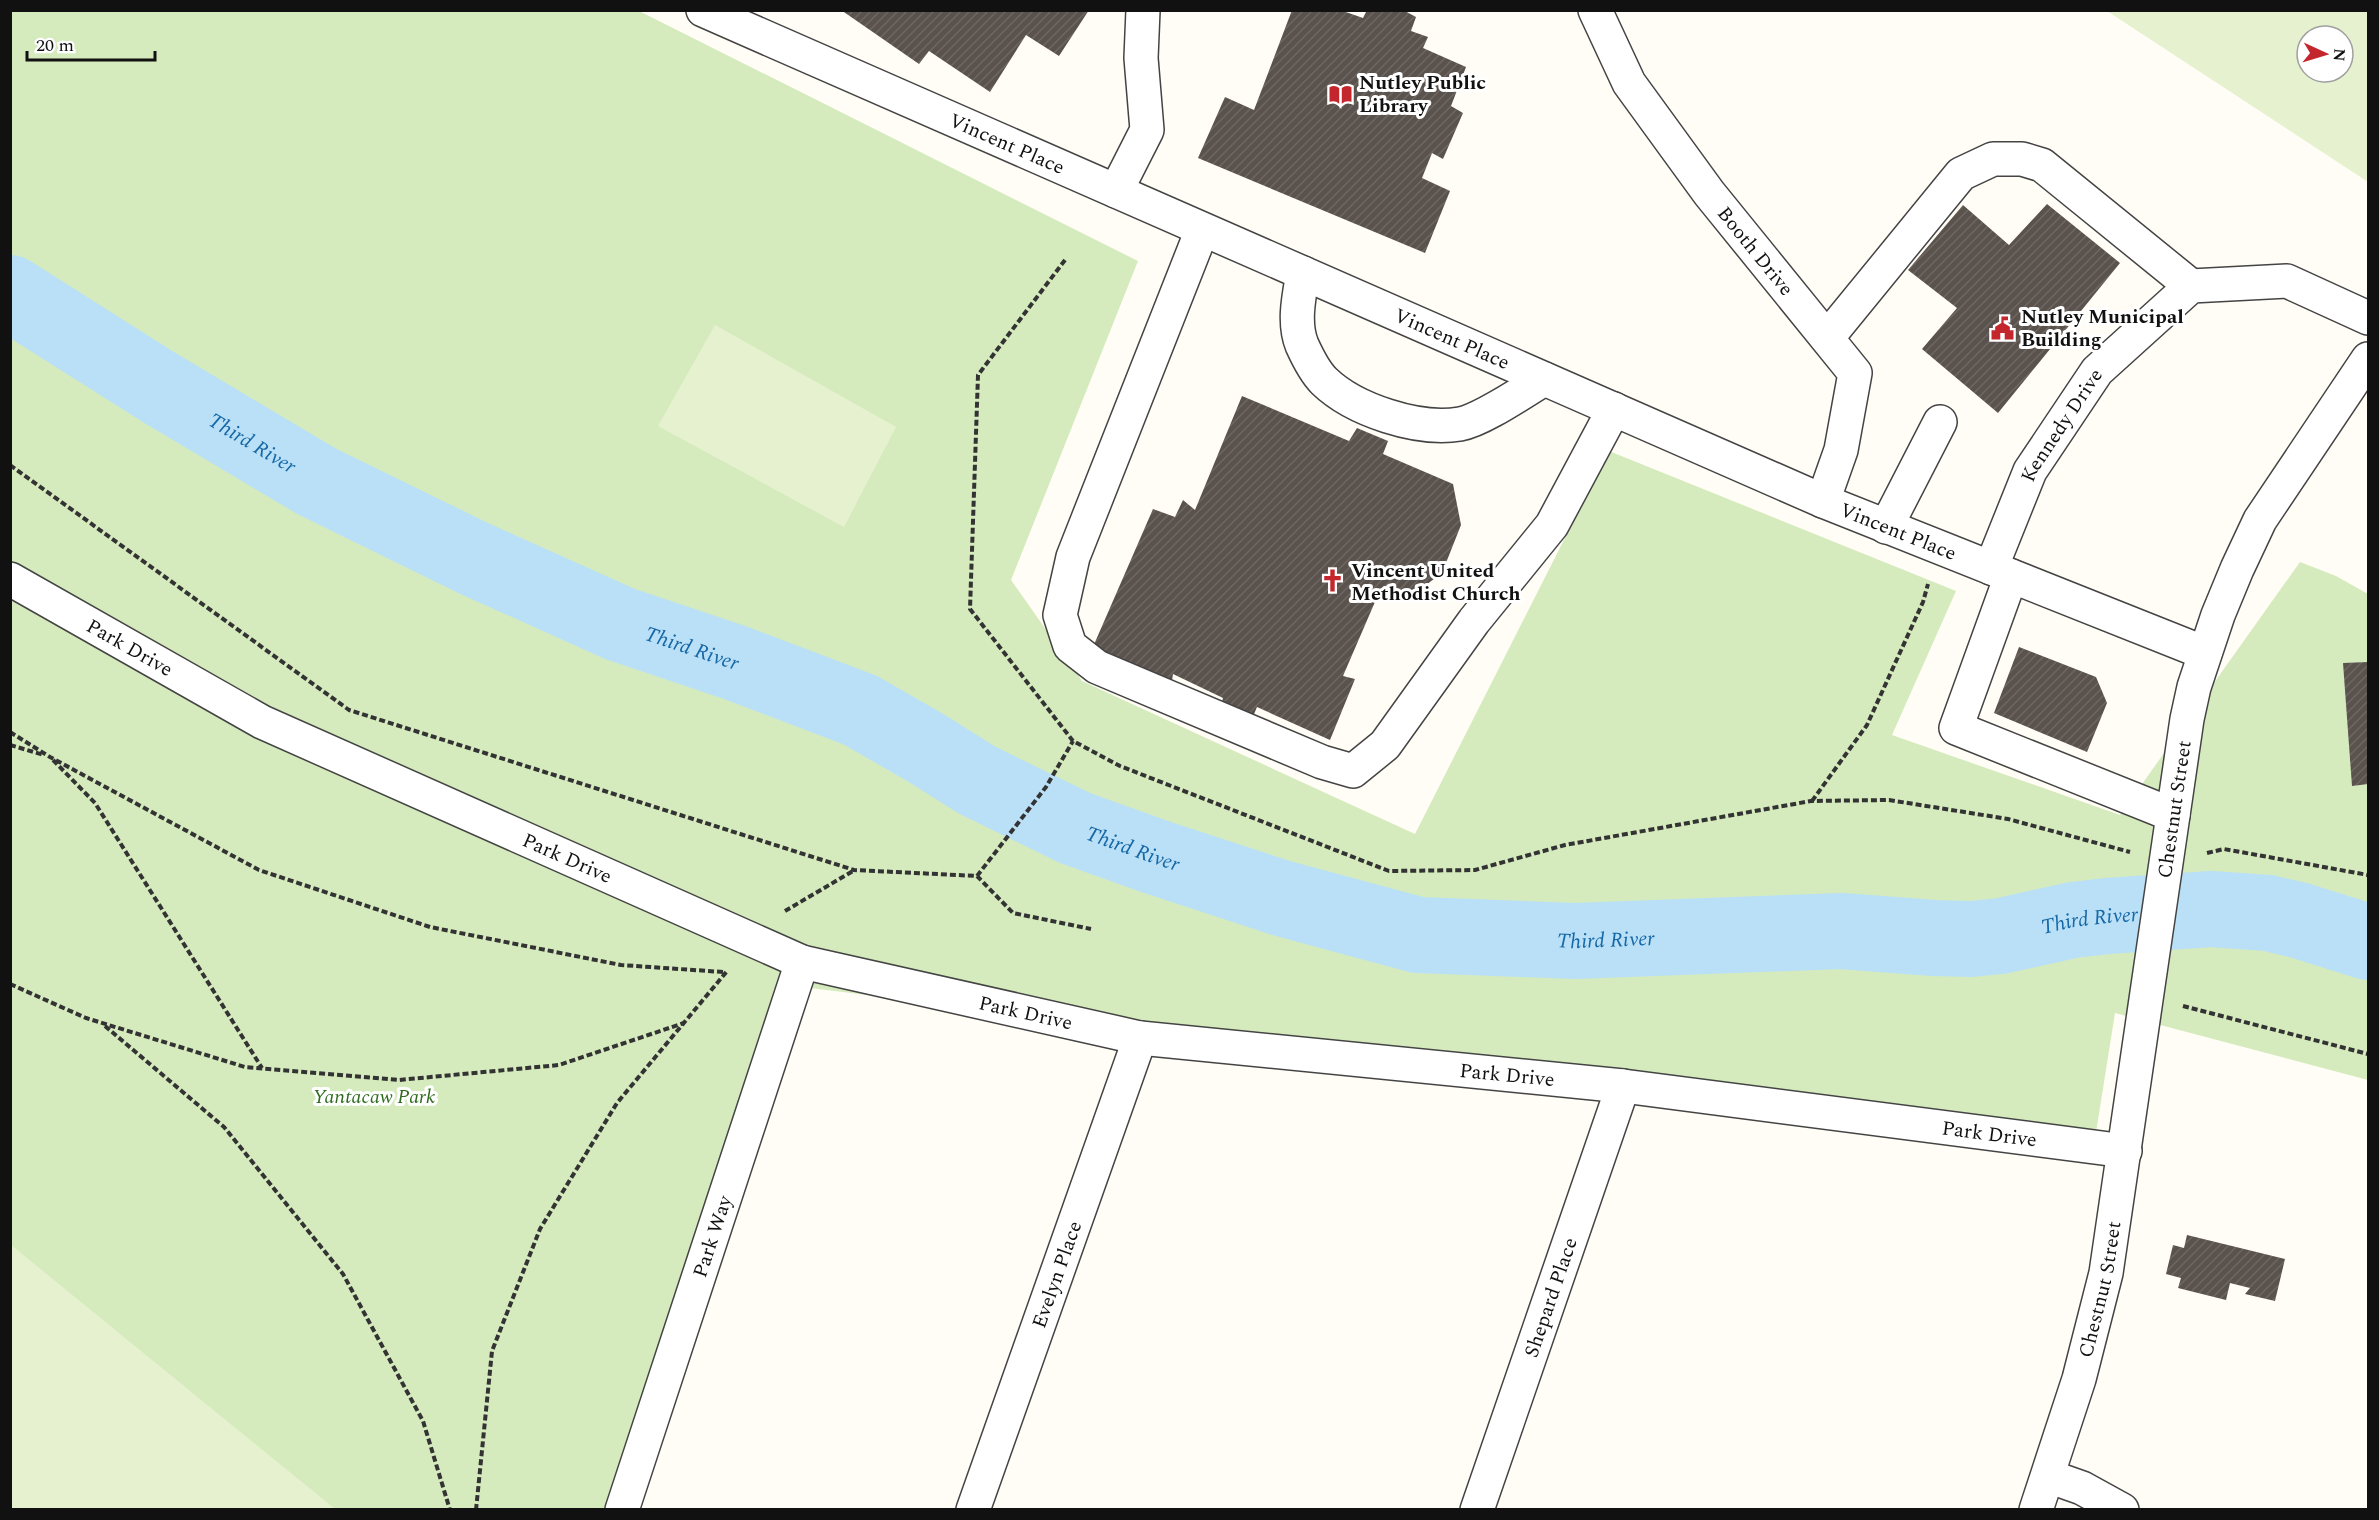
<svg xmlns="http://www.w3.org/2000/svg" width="2379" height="1520" viewBox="0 0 2379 1520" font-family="Spectral,serif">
<defs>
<pattern id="building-hatch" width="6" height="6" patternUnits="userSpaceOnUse" patternTransform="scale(1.5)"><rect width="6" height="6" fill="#5a524d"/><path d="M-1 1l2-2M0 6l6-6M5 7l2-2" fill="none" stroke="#6d6662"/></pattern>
</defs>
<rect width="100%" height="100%" fill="#fffdf5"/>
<polygon fill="#d5ebbd" points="10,11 639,11 1138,261 1011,580 1082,681 1415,834 1609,451 1956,591 1892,735 2120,815 2300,562 2336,576 2368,594 2368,1080 2115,1013 2094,1145 794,986 622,1509 11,1509"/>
<g fill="#e6f2cf" fill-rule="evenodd">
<path d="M 2107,11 L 2368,11 L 2368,182 ZM 2307,36 L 2343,36 L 2343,72 L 2307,72 Z"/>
<polygon points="715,325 896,427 844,527 658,426"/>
<polygon points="10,1245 11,1245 335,1509 11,1509"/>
</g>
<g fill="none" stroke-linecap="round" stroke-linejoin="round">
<path stroke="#b9e0f7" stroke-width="76" id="s1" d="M 10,293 L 160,388 L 316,481 L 473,558 L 620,624 L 736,663 L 860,710 L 926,748 L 977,780 L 1075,828 L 1156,857 L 1281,898 L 1418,935 L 1575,941 L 1841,931 L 1934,938 L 1971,939 L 2001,936 L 2073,920 L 2107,916 L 2211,909 L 2268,913 L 2298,920 L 2368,942"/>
</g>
<g fill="url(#building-hatch)">
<polygon points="841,10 1089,10 1059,56 1026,35 990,92 929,51 919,64"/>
<polygon points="1292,10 1340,10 1363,18 1367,10 1403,10 1416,17 1411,31 1428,37 1423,48 1466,67 1451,106 1463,113 1443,159 1432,153 1422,178 1450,191 1425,253 1198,158 1225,97 1254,110"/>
<polygon points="2047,204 2120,263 1998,413 1922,349 1957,308 1908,270 1963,205 2009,245"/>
<polygon points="1242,396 1349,441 1357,428 1388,441 1383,454 1453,484 1461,525 1442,573 1407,599 1381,588 1343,676 1355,679 1330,740 1257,707 1252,719 1221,706 1223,698 1173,674 1171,687 1089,656 1153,509 1175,517 1183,500 1195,510"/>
<polygon points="2019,647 2096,677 2107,703 2087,752 1994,713"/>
<polygon points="2368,662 2368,784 2352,786 2343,663"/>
<polygon points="2187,1235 2285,1259 2275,1301 2245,1294 2250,1288 2230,1283 2226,1300 2178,1288 2181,1278 2166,1274 2173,1245 2184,1248"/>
</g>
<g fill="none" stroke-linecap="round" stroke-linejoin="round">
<defs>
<g id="minor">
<path id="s2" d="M 703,10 L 1823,501 L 2205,653"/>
<path id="s3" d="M 1595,10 L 1629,83 L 1709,193 L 1855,373 L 1841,450 L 1823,501"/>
<polyline points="1116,191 1147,130 1141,58 1143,10"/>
<polyline points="1202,230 1073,557 1060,615 1070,646 1097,667 1322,762 1353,771 1385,745 1474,621 1552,525 1614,409"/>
<path d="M 1303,273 C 1299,296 1293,323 1302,345 C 1307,356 1316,373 1324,381 C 1354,410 1418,431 1460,424 C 1482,420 1524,391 1544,379"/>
<polyline points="1827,338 1961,174 1993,159 2022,159 2042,165 2191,286"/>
<polyline points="1886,527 1940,422"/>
<path id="s4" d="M 1991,568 L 2030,471 L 2097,371 L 2191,286 L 2287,281 L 2368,318"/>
<polyline points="2011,576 1956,728 2173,815"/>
<path id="s5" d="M 10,579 L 262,722 L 802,962 L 1140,1038 L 1623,1086 L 2125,1151"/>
<polyline points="2048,1476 2082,1488 2122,1510"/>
<path id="s6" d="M 622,1510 L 802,962"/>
<path id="s7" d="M 973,1510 L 1140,1038"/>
<path id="s8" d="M 1477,1510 L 1623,1086"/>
<path id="s9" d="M 2036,1510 L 2079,1379 L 2106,1273 L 2173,815 L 2187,719 L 2194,687 L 2218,615 L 2237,569 L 2260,520 L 2368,359"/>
</g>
</defs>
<use href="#minor" stroke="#444" stroke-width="36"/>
<g stroke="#333" stroke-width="4" stroke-dasharray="6 3" stroke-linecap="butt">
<polyline points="1065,260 978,375 970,609 1073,741 1120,766 1389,871 1475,870 1565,845 1811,801 1889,800 2008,819 2130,852"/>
<polyline points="10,465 349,710 854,870 977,876 1013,913 1091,929"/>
<polyline points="10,732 50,757 259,870 430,927 621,965 723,972"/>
<polyline points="10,745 44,755"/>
<polyline points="53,760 95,803 262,1068"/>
<polyline points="1812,801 1867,725 1923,602 1928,584"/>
<polyline points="2207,853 2224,849 2368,875"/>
<polyline points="977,876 1046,787 1073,741"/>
<polyline points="785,911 853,871"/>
<polyline points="10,984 86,1018 245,1067 399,1080 559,1065 684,1023"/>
<polyline points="2183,1006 2368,1054"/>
<polyline points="105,1026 224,1127 343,1274 423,1421 450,1510"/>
<polyline points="476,1510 492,1351 540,1229 617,1103 728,970"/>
</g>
<use href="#minor" stroke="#fff" stroke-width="33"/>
</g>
<defs>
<symbol id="library-bare" viewBox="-9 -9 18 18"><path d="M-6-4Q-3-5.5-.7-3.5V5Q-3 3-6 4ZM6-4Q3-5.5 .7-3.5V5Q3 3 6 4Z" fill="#c4262e" stroke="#fff" stroke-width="2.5" paint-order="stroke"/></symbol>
<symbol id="civic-bare" viewBox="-9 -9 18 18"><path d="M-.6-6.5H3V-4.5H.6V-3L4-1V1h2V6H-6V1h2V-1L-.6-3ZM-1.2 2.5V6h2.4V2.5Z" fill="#c4262e" stroke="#fff" stroke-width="2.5" paint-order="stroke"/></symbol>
<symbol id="church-bare" viewBox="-9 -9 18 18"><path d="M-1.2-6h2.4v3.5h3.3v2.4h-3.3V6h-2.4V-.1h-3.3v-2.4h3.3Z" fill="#c4262e" stroke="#fff" stroke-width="2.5" paint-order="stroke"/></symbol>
</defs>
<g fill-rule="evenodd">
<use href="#library-bare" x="1324" y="78" width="33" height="33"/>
<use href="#civic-bare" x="1986" y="312" width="33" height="33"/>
<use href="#church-bare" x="1316" y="564" width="33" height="33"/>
</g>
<g text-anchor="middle" stroke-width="6" stroke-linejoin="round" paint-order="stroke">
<g font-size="20" font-weight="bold" fill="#111" stroke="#fff" text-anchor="start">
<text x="1359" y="89">Nutley Public<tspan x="1359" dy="23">Library</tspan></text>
<text x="2021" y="323">Nutley Municipal<tspan x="2021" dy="23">Building</tspan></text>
<text x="1351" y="577">Vincent United<tspan x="1351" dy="23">Methodist Church</tspan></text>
</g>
<g font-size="20" fill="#111" stroke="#fff">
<text dy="7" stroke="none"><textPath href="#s2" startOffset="332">Vincent Place</textPath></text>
<text dy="7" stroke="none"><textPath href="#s3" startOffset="291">Booth Drive</textPath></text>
<text dy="7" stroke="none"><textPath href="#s2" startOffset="818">Vincent Place</textPath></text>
<text dy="7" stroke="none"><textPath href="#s4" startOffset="160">Kennedy Drive</textPath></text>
<text dy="7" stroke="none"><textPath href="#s2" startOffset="1304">Vincent Place</textPath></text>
<text dy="7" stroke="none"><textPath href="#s5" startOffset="138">Park Drive</textPath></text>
<text dy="7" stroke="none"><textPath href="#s9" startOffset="716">Chestnut Street</textPath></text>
<text dy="7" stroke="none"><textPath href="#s5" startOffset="624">Park Drive</textPath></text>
<text dy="7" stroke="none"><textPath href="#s5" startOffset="1110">Park Drive</textPath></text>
<text dy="7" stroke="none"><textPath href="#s5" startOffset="1596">Park Drive</textPath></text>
<text dy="7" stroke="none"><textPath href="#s5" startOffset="2082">Park Drive</textPath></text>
<text dy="7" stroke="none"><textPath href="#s6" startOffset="288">Park Way</textPath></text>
<text dy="7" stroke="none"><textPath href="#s7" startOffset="250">Evelyn Place</textPath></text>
<text dy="7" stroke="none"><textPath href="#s9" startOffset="230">Chestnut Street</textPath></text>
<text dy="7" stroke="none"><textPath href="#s8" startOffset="225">Shepard Place</textPath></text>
</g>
<g font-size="20" font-style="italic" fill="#2f6b1f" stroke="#fff">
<text x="374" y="1103">Yantacaw Park</text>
</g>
<g font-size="21" font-style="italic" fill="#1768a6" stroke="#fff">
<text dy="7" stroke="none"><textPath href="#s1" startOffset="285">Third River</textPath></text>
<text dy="7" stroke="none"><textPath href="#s1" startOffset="771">Third River</textPath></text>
<text dy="7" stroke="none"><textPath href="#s1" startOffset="1257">Third River</textPath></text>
<text dy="7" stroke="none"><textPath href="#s1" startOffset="2229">Third River</textPath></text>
<text dy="7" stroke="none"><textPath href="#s1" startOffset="1743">Third River</textPath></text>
</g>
</g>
<rect width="2379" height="1520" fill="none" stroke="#111111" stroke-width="24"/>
<g transform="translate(2325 54) rotate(94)"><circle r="28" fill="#ffffff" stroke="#a0a0a0" stroke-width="1.5"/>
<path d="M0-4.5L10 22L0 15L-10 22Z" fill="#c4262e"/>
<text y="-9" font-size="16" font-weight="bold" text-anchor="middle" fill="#111111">N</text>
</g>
<path d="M27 51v9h128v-9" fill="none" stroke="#111111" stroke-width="3"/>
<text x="36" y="51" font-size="18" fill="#111111" stroke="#ffffff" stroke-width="4.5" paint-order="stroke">20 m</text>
</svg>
